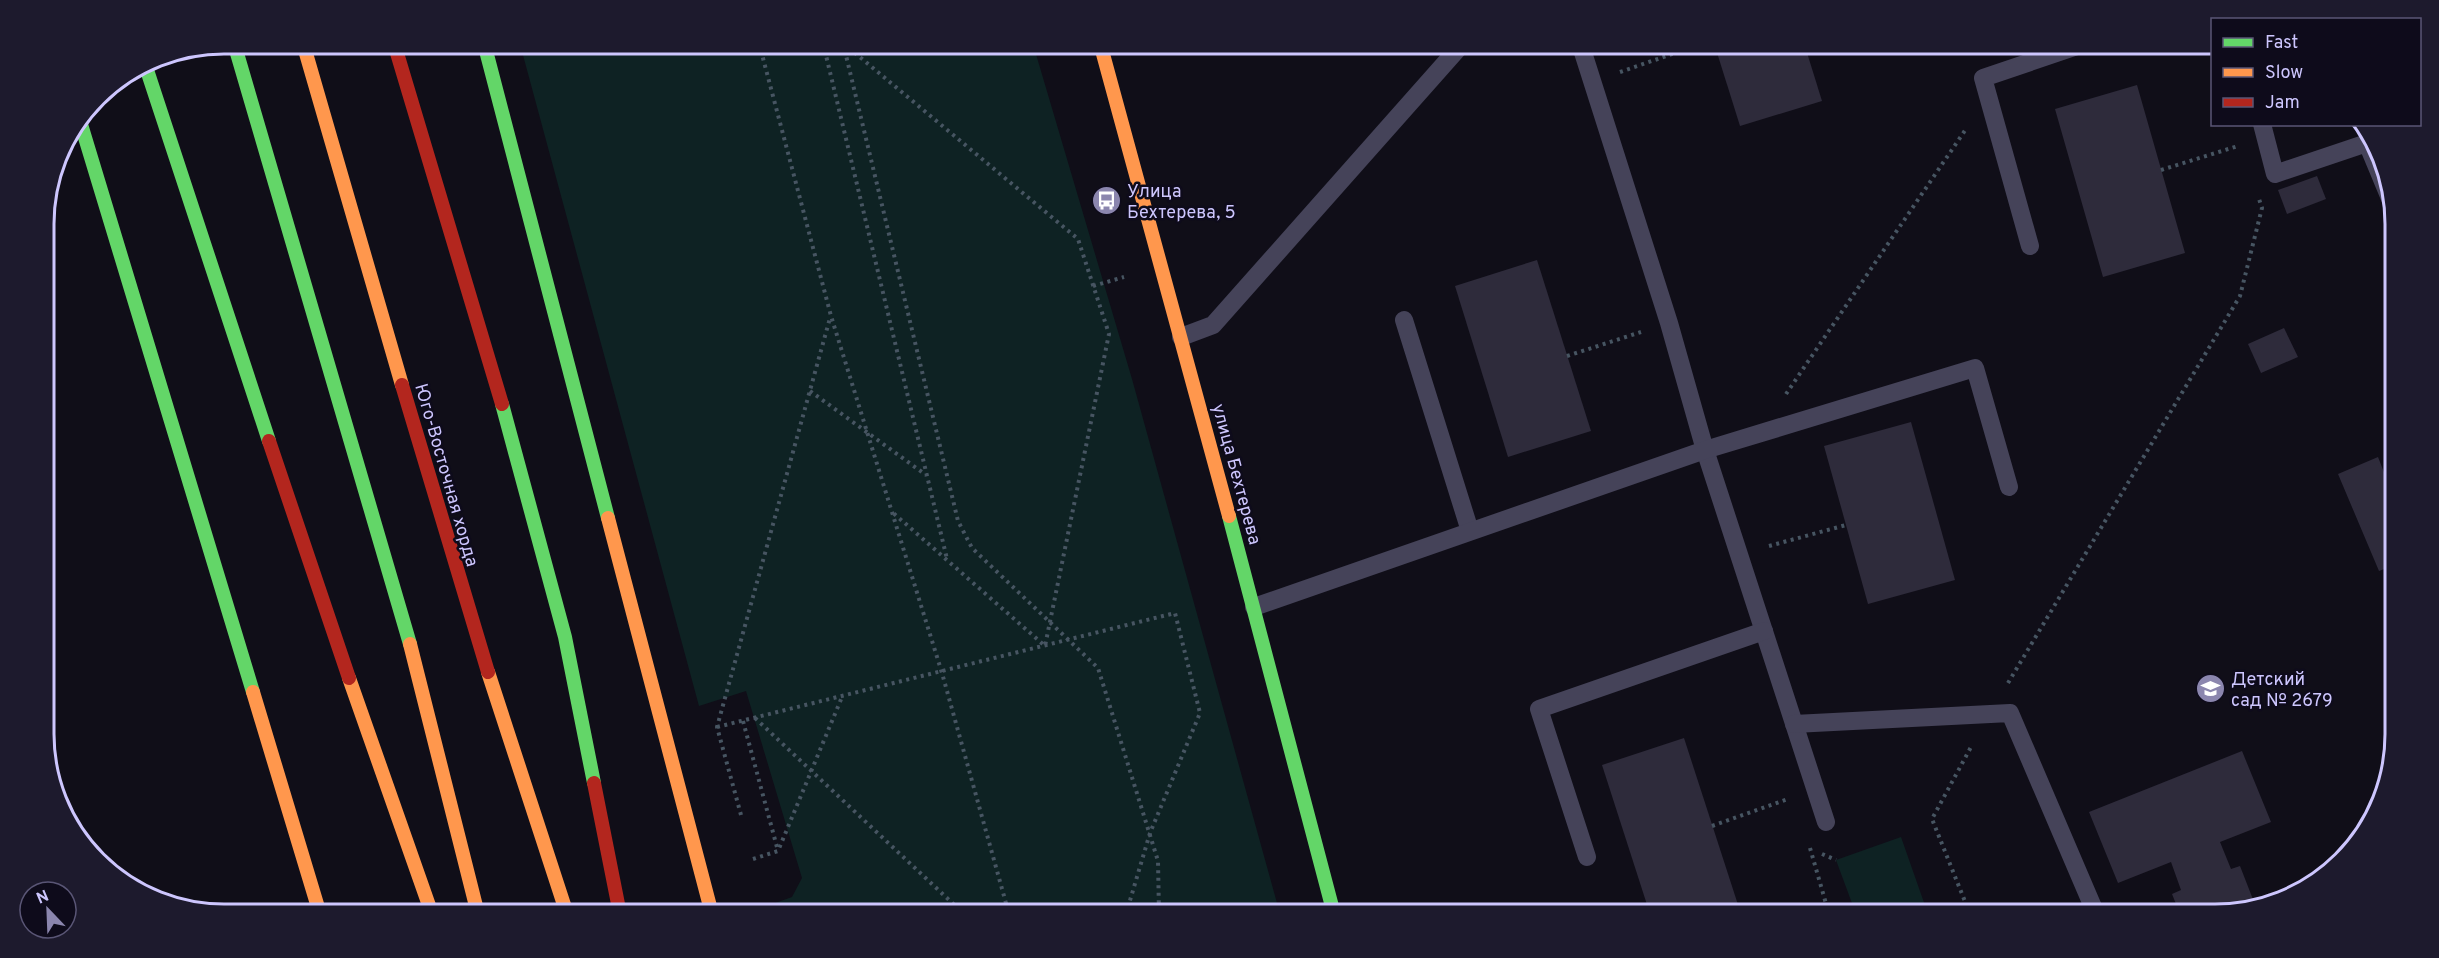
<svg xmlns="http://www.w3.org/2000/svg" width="2439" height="958" viewBox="0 0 2439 958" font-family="Overpass,sans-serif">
<rect width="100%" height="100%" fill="#100e18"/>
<g fill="#0e2223">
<polygon points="520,44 1033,44 1132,379 1280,914 757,914 756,910 792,897 802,878 746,691 699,706"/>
<polygon points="1901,837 1928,914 1856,914 1836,860"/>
</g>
<g fill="#2e2b3b">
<polygon points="1714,43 1804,43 1822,101 1740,126"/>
<polygon points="2137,85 2185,253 2103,277 2055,109"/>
<polygon points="2317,176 2326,199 2287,214 2278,190"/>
<polygon points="1537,260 1591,431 1508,457 1455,286"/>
<polygon points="2284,328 2298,357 2261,373 2248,344"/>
<polygon points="1911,422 1955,580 1868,604 1824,446"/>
<polygon points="2378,457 2389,485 2395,483 2395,565 2379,571 2338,474"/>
<polygon points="1684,738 1741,914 1650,914 1602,765"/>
<polygon points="2242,751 2271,822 2220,842 2231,869 2240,866 2254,902 2269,896 2272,905 2226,914 2180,914 2172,894 2181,890 2171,862 2118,883 2089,812"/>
</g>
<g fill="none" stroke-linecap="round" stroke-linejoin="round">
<g stroke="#475562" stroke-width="4" stroke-dasharray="3 4.5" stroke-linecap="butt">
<polyline points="759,43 831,316 942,673 1009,914"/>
<polyline points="823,43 947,559"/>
<polyline points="843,43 958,521 972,548 1098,668 1158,861 1159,914"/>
<polyline points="843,43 1078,239 1109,334 1045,646 891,511"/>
<polyline points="1620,72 1704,43"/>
<polyline points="2161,170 2238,146"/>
<polyline points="1093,286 1124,277"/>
<polyline points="1567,356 1641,332"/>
<polyline points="810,391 926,475"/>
<polyline points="1786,394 1966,129"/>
<polyline points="1769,546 1846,525"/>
<polyline points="2008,683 2240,296 2262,208 2259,199"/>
<polyline points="755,718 964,914"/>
<polyline points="743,721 778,851"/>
<polyline points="717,727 1175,613 1200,713 1150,833 1126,914"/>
<polyline points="741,815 717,727 830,318"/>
<polyline points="1712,826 1788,799"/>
<polyline points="1810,848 1829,914"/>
<polyline points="1822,854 1836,860"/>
<polyline points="753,859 778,851 842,697"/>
<polyline points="1970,914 1932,819 1971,747"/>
</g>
<g stroke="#454359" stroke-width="18">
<polyline points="1580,43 1669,323 1705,450 1826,822"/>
<polyline points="2262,124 2275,174 2367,143 2394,208"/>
<polyline points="2030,246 1983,78 2086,43"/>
<polyline points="1404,320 1470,531"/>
<polyline points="1181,337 1213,325 1463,43"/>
<polyline points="1254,607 1705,450 1975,368 2009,487"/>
<polyline points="1794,724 2010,713 2096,914"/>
<polyline points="1587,857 1539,709 1764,631"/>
</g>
<g stroke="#63d668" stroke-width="14">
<polyline points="234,43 410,644"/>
<polyline points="484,43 608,518"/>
<polyline points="145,64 269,441"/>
<polyline points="80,121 253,692"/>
<polyline points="502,404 565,637 594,783"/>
<polyline points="1229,516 1334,914"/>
</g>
<g stroke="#ff974d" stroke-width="14">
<polyline points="303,43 402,385"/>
<polyline points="1100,43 1229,516"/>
<polyline points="608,518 712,914"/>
<polyline points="410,644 478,914"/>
<polyline points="488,672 567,914"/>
<polyline points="349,678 432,914"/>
<polyline points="253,692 320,914"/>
</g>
<g stroke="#b3261e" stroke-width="14">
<polyline points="394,43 502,404"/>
<polyline points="402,385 488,672"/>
<polyline points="269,441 349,678"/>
<polyline points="594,783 620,914"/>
</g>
</g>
<defs>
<symbol id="bus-disc" viewBox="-11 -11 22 22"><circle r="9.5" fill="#8b86ae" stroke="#0e0b1b"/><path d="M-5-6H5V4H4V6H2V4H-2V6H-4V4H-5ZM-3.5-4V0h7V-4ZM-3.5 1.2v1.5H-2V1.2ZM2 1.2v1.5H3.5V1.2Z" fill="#fff"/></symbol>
<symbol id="school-disc" viewBox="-11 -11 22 22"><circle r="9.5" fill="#8b86ae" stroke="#0e0b1b"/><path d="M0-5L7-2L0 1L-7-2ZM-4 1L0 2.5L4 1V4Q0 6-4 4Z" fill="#fff"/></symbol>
</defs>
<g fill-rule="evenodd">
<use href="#bus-disc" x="1090" y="184" width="33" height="33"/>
<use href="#school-disc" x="2194" y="672" width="33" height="33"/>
</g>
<g text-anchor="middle" stroke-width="5" stroke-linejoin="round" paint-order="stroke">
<g font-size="18" fill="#cdc6fe" stroke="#0e0b1b" text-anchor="start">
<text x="1127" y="197">Улица<tspan x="1127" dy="21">Бехтерева, 5</tspan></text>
<text x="2231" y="685">Детский<tspan x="2231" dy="21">сад № 2679</tspan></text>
</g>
<g font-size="18" fill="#cdc6fe" stroke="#0e0b1b">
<text transform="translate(1237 474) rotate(75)" y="6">улица Бехтерева</text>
<text transform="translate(447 475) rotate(74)" y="6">Юго-Восточная хорда</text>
</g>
</g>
<path d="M0 0H2439V958H0ZM224 54H2215A170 170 0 0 1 2385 224V734A170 170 0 0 1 2215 904H224A170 170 0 0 1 54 734V224A170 170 0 0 1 224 54Z" fill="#1d1a2d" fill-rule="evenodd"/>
<path fill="none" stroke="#cdc6fe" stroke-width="3" d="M224 54H2215A170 170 0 0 1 2385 224V734A170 170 0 0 1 2215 904H224A170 170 0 0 1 54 734V224A170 170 0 0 1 224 54Z"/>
<rect x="2211" y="18" width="210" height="108" fill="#0e0b1b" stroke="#5a5676" stroke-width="1.5"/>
<rect x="2223" y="38" width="30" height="9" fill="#63d668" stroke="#5a5676" stroke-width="1.5"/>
<text x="2265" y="48" font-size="18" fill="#cdc6fe">Fast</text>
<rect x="2223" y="68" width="30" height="9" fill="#ff974d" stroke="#5a5676" stroke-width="1.5"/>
<text x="2265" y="78" font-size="18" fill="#cdc6fe">Slow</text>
<rect x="2223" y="98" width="30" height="9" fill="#b3261e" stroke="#5a5676" stroke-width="1.5"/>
<text x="2265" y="108" font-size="18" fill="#cdc6fe">Jam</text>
<g transform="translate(48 910) rotate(337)"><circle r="28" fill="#0e0b1b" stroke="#5a5676" stroke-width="1.5"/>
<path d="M0-4.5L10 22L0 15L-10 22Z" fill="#8b86ae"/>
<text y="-9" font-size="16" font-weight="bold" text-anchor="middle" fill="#cdc6fe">N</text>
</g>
</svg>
